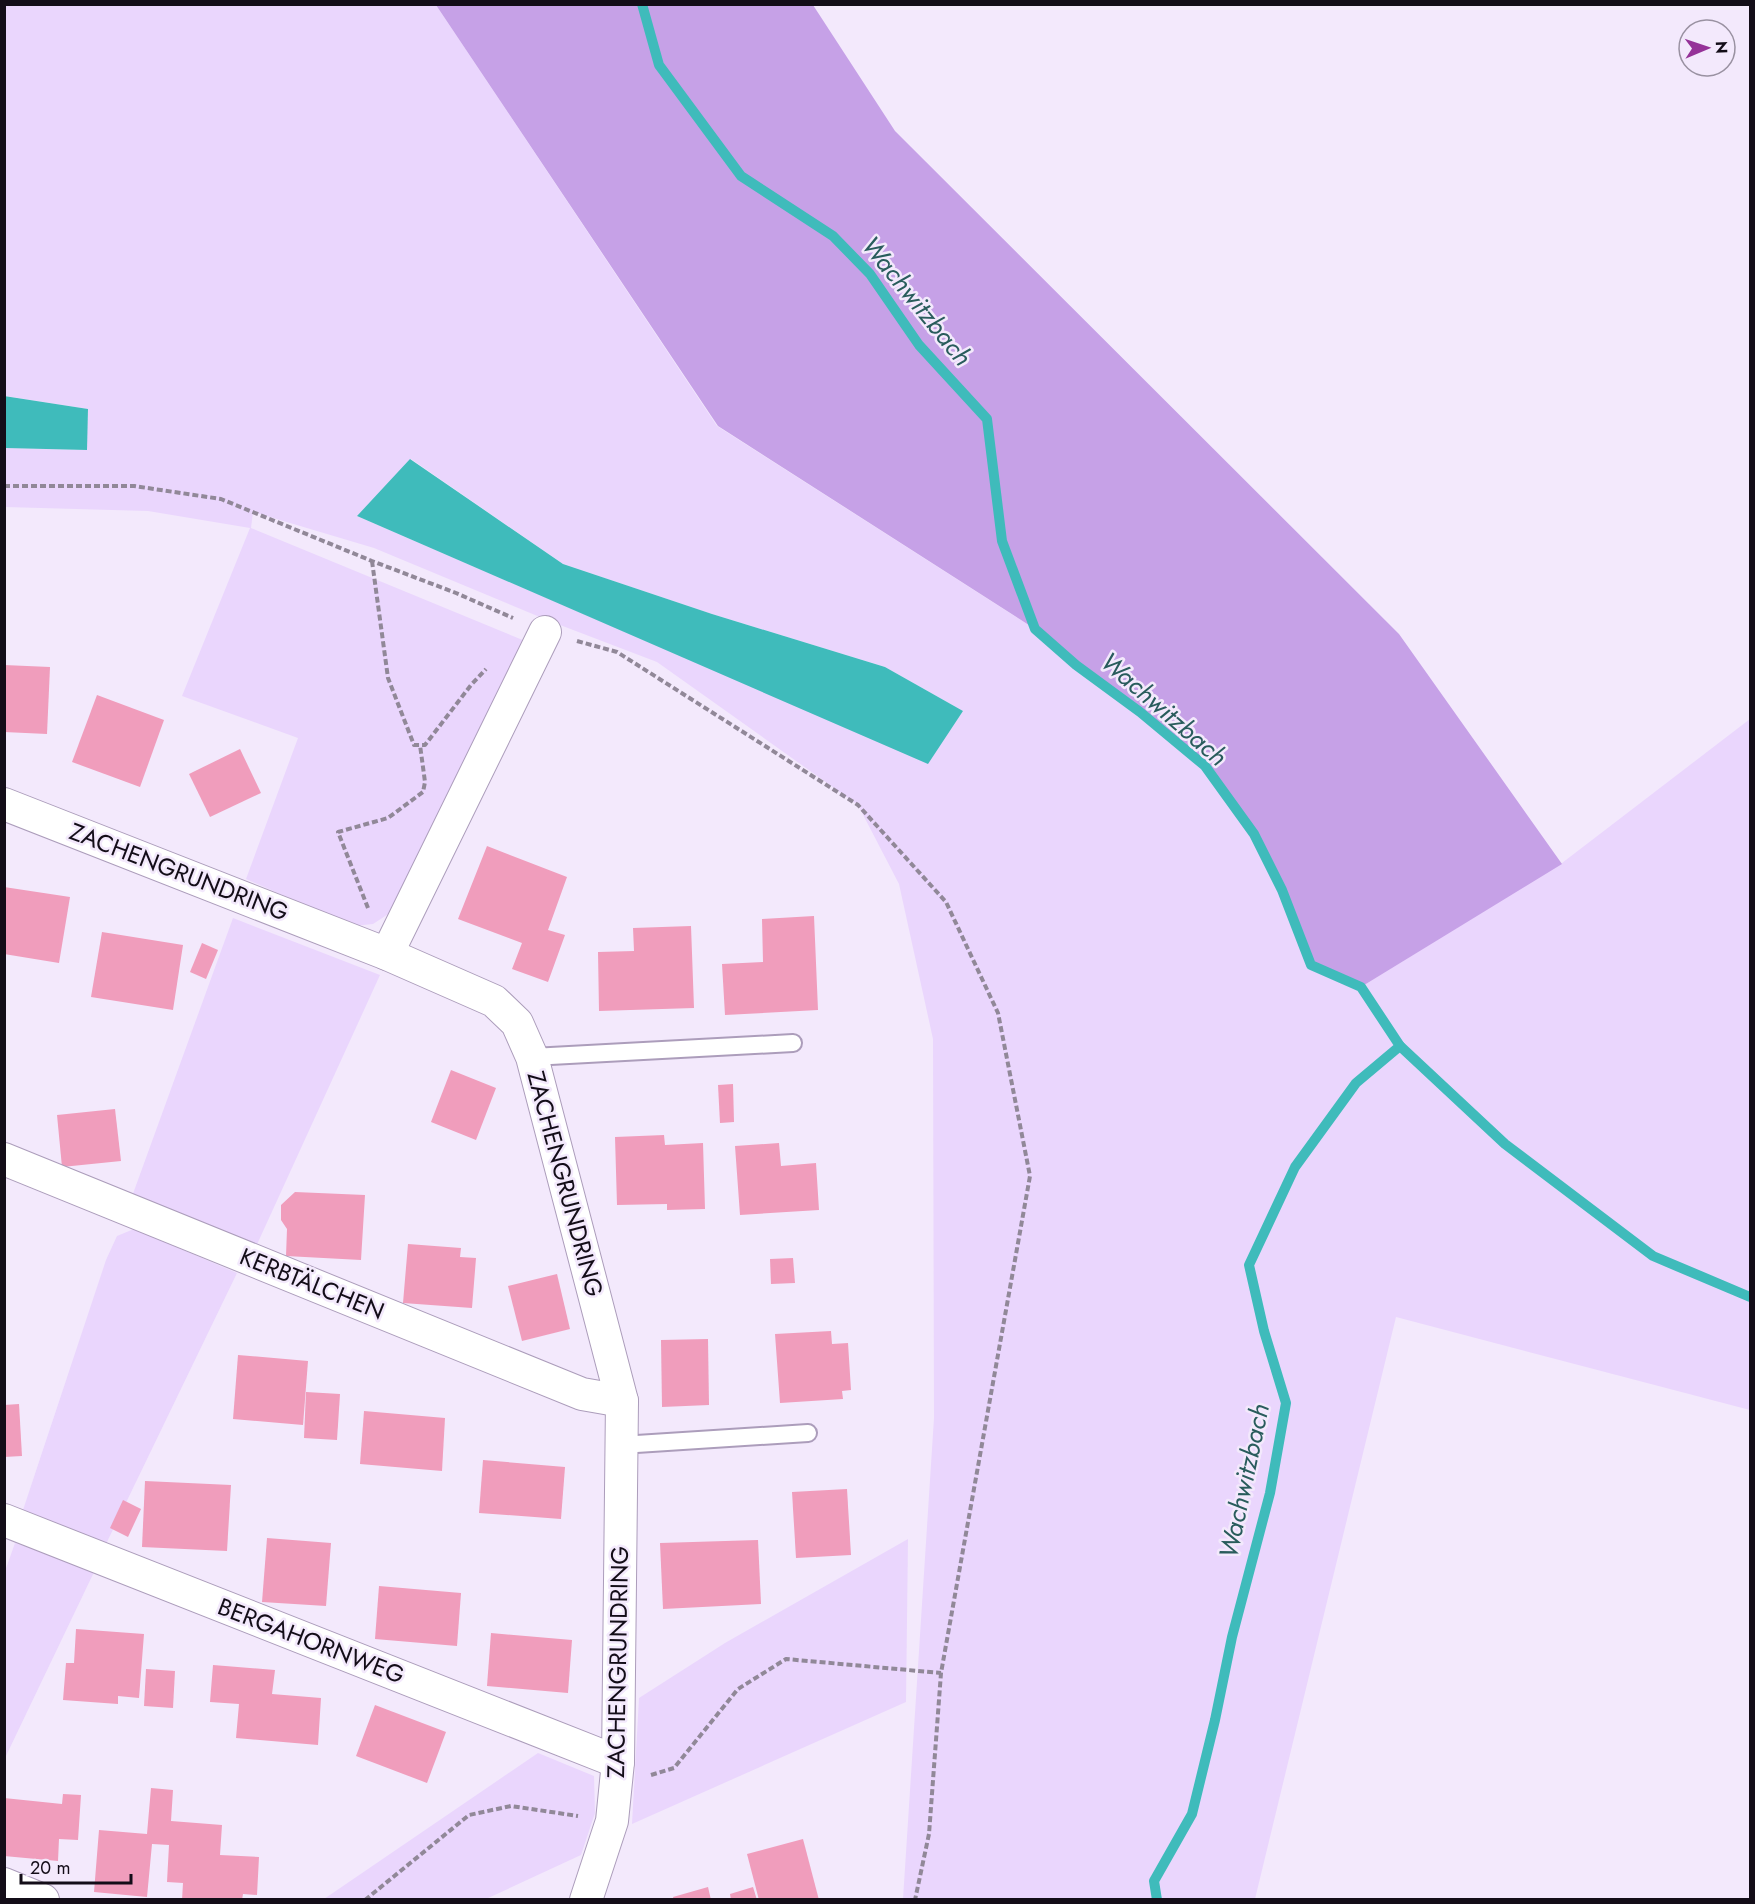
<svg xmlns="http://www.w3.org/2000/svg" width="1755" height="1904" viewBox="0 0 1755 1904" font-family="Jost,sans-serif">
<rect width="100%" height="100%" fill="#f3e9fc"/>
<g fill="#ead6fd" fill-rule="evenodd">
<path d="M 5,5 L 436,5 L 717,426 L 1035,629 L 1076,665 L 1140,712 L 1205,766 L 1254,834 L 1282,890 L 1361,987 L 1562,863 L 1750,719 L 1750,1410 L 1396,1317 L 1255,1899 L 903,1899 L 934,1418 L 933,1039 L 899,884 L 858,805 L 657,662 L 547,620 L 374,548 L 253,512 L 251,528 L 530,643 L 393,911 L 373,924 L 353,926 L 246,879 L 298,738 L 182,696 L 250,528 L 148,511 L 5,507 L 5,448 L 86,450 L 88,409 L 5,396 ZM 411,459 L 563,564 L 712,614 L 885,667 L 963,711 L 928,763 L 357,516 Z"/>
<polygon points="233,918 380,975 254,1251 130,1202"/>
<polygon points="134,1229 237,1273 106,1544 23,1510 106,1260 117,1236"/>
<polygon points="908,1539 906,1702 632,1824 639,1698 725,1643"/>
<polygon points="15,1543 95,1570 5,1758 4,1574"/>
<polygon points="538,1753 594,1776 595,1813 581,1855 486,1899 324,1899"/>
</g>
<polygon fill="#c6a1e7" points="436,5 813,5 895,131 1399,634 1562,864 1361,987 1311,965 1282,890 1254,834 1205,766 1140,712 1076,665 1035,629 718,426"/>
<g fill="#3fbbbb">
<polygon points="4,396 88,409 87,450 5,448"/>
<polygon points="410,459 563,564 712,614 885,667 963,711 928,764 357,516"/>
</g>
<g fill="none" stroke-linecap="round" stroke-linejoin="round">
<g stroke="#3fbbbb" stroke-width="10">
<polyline points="642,4 659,65 741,176 833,236 870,274 919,345 987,419 1002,541 1035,629 1076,665 1140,712 1205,766 1254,834 1282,890 1311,965 1361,987 1400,1046 1356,1083 1295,1167 1249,1265 1264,1331 1286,1403 1270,1493 1232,1637 1215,1720 1192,1814 1154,1881 1157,1900"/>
<polyline points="1400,1046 1505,1144 1653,1256 1750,1297"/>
</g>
</g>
<g fill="#f09dbc">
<polygon points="4,665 50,667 47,734 4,732"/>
<polygon points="97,695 164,720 140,787 72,762"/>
<polygon points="240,749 261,793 210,817 189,774"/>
<polygon points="487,846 567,877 548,930 565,935 548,982 512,969 522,943 458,919"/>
<polygon points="4,887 70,897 59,963 4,954"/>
<polygon points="814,916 818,1010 725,1015 722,964 763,962 762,919"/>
<polygon points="691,926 694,1008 599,1011 598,952 634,951 633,928"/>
<polygon points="102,932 183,945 173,1010 91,997"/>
<polygon points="202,943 218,950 206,979 190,972"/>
<polygon points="451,1070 496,1088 476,1140 431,1122"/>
<polygon points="733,1084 734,1122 720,1123 718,1085"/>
<polygon points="115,1109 121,1161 62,1167 57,1115"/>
<polygon points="664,1135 665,1145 703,1143 705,1209 667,1210 667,1204 617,1205 615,1137"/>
<polygon points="779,1143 781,1166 816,1163 819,1210 740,1215 735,1146"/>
<polygon points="295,1192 365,1195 361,1260 286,1256 287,1229 281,1220 281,1205"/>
<polygon points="408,1244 461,1248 460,1257 476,1258 472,1308 403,1303"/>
<polygon points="793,1258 795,1283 771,1284 770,1259"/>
<polygon points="557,1274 570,1329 522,1341 508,1286"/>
<polygon points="831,1331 832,1344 848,1343 851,1390 842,1391 843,1399 780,1403 775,1334"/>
<polygon points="708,1339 709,1405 662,1407 661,1340"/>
<polygon points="238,1355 308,1361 303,1425 233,1419"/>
<polygon points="306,1392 340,1394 337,1440 304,1438"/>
<polygon points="19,1404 22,1456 4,1457 4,1405"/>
<polygon points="364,1411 445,1418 442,1471 360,1464"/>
<polygon points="483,1460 565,1467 561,1519 479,1513"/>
<polygon points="145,1481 231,1485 227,1551 142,1547"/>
<polygon points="847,1489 851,1555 796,1558 792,1492"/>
<polygon points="123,1500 141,1509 128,1537 110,1528"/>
<polygon points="267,1538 331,1543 326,1606 262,1602"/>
<polygon points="758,1540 761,1604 663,1609 660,1543"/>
<polygon points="379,1586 461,1593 457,1646 375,1639"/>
<polygon points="76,1629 144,1634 139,1698 118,1696 118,1704 63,1700 66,1663 74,1663"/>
<polygon points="491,1633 572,1640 568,1693 487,1686"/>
<polygon points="213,1665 275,1670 272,1694 321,1698 318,1745 236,1738 239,1704 210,1702"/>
<polygon points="146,1669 175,1671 173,1708 144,1706"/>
<polygon points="375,1705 446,1732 427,1783 356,1756"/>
<polygon points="151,1788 173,1790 171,1821 222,1825 220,1855 259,1857 257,1895 243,1894 242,1900 182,1900 183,1883 167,1882 169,1845 152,1844 147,1897 94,1892 99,1830 147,1834"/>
<polygon points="63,1794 81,1795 78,1840 59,1839 58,1861 4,1856 4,1798 62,1804"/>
<polygon points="803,1839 819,1900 759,1900 747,1854"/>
<polygon points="708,1887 711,1900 674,1900 673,1897"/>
<polygon points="753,1887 757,1900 731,1900 730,1894"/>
</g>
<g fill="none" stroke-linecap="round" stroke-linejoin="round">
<defs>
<g id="lane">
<polyline points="532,1057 793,1043"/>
<polyline points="621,1445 808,1433"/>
</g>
<g id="street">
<polyline points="4,804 387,954 494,1001 517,1023 532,1057 622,1401 618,1762 612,1821 586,1900"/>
<polyline points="387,954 545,632"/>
<polyline points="4,1159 582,1394 622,1401"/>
<polyline points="4,1520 618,1762"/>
<polyline points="4,1884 43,1900"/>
</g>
</defs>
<use href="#lane" stroke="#ac9dbb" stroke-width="20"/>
<use href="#street" stroke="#ac9dbb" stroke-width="34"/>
<g stroke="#918898" stroke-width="4" stroke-dasharray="6 3" stroke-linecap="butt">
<polyline points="4,486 134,486 221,499 372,561 456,593 513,618"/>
<polyline points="372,561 388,678 414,745 425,745 471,685 486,669"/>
<polyline points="577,641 617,652 858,805 946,902 998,1013 1030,1176 941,1673 929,1834 915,1900"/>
<polyline points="368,908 338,832 388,818 423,792 425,782 420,745"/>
<polyline points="651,1775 674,1768 738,1689 786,1659 941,1673"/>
<polyline points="365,1900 469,1815 511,1806 578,1816"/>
</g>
<use href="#lane" stroke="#fff" stroke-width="16"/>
<use href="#street" stroke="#fff" stroke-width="32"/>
</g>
<g text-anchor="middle" stroke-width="5" stroke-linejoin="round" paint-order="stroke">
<g font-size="24" fill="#130d18" stroke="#f3e9fc">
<text transform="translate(179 872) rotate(21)" y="8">ZACHENGRUNDRING</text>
<text transform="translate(565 1184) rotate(75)" y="8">ZACHENGRUNDRING</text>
<text transform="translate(312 1284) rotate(22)" y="8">KERBTÄLCHEN</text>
<text transform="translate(311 1641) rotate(21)" y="8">BERGAHORNWEG</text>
<text transform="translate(618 1662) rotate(-89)" y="8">ZACHENGRUNDRING</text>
</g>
<g font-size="26" font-style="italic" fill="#295c5c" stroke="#f3e9fc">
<text transform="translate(917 301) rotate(51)" y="9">Wachwitzbach</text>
<text transform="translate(1164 709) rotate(41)" y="9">Wachwitzbach</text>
<text transform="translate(1244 1481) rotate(-78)" y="9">Wachwitzbach</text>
</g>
</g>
<rect width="1755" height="1904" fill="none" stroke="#130d18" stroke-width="12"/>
<g transform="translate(1707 48) rotate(88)"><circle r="28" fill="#f3e9fc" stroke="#9991a1" stroke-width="1.5"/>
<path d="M0-4.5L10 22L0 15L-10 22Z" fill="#953298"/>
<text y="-9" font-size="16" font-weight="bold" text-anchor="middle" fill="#130d18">N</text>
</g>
<path d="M21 1874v9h110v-9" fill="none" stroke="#130d18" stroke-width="3"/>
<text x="30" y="1874" font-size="18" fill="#130d18" stroke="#f3e9fc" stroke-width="4.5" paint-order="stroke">20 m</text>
</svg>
